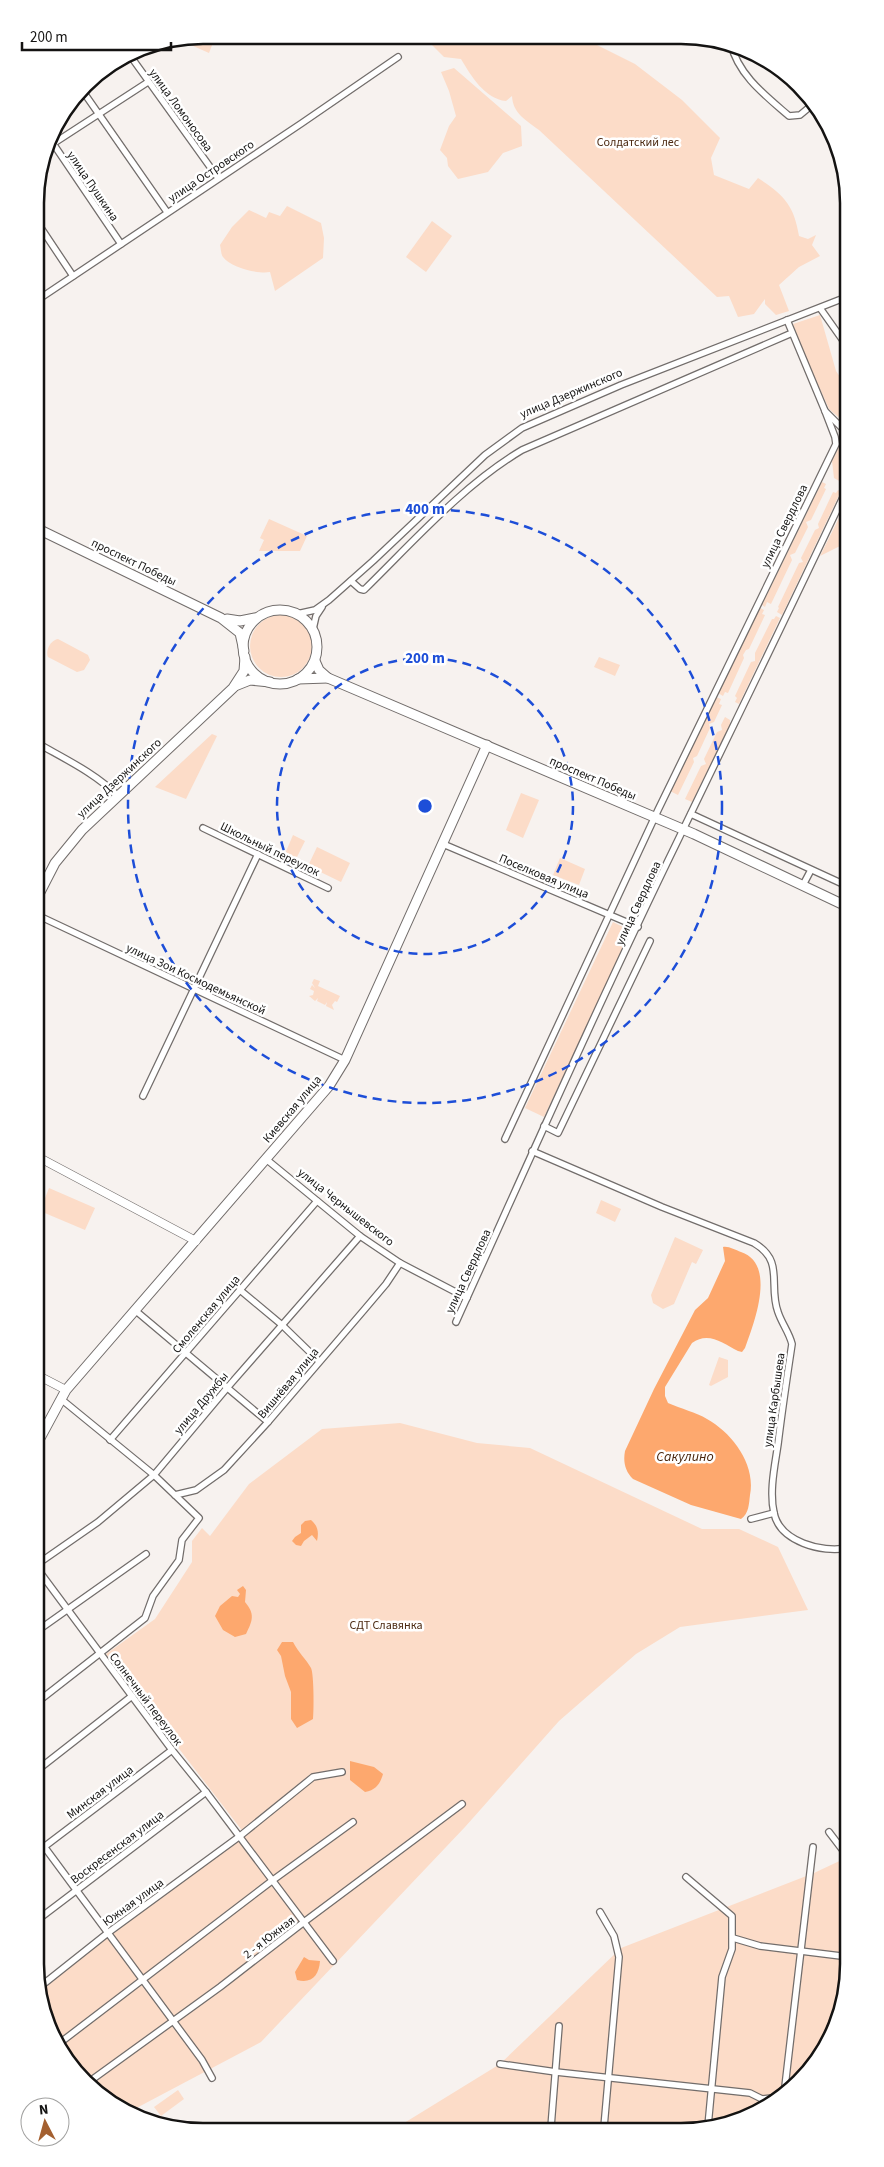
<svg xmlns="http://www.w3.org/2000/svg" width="884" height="2167" viewBox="0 0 884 2167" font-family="'Source Sans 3',sans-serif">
<rect width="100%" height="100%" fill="#f7f2ef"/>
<g fill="#fcdcc8">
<polygon points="203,35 216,35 209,53 191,45 190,38"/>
<path d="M 430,36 L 581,37 L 635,64 L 682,100 L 720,138 L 711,158 L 714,175 L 749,189 L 758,178 C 784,195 794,205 799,236 L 808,239 L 816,235 L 812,245 L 820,256 L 799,267 L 779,285 L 789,311 L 776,315 L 765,304 L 765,299 L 754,314 L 738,317 L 729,296 L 717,297 L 539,130 C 526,120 513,114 512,96 L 506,101 C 485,99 471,76 461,59 L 444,57 L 428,41 Z"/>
<polygon points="454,68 521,126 522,146 503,153 488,172 458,179 448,166 447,158 440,150 449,126 456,116 449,91 441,72"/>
<path d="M 287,206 L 321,223 L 324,238 L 323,258 L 275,291 L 270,272 C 258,274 231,268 223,257 C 221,255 221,249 220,245 L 232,227 L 249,210 L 266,218 L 269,212 L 280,216 Z"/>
<polygon points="432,221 452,236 426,272 406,257"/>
<polygon points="820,315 836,371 844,383 844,422 829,409 806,358 793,324"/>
<polygon points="842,441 844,443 843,488 839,486 841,482 834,478 832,461"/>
<polygon points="822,482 826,484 824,488 826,489 811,520 806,522 808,527 795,553 790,555 792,560 771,604 767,602 765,607 762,605"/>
<polygon points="838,490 841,491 782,615 777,612 779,608 778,607 799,563 803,562 801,558 815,530 819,528 818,524 833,492 836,493"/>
<polygon points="844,508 844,544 820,556"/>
<polygon points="269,519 307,536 300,551 259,551 264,540 260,538"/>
<polygon points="760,608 764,610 762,614 765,615 749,649 746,650 743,655 744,658 728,693 725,692 723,696 718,693"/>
<circle cx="281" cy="646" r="31"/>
<polygon points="776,616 780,618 739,704 735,702 737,698 735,696 751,662 755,661 755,653 772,619 774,619"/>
<path d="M 58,639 L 88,655 L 90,660 L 84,670 L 77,672 L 48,657 C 45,650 51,640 58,639 Z"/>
<polygon points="599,657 620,665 615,676 594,667"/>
<polygon points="716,697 721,699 719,704 722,705 714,722 709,724 710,728 697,756 693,758 694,762 678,795 670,791"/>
<polygon points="725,717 730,720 730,725 692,802 685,799 701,766 706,764 704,759 717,732 722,730 721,725"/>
<polygon points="212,734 217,736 186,799 155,787"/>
<polygon points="521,793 539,800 523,838 506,830"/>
<polygon points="293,835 305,841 295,861 284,856"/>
<polygon points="317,847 350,863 341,882 308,866"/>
<polygon points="560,858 585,869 579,885 553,875"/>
<polygon points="613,922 631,931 544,1117 525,1108"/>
<polygon points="314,979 320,981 318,986 340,996 337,1002 335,1001 332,1005 334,1010 326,1006 327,1002 325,1005 317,1001 318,998 315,1001 309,996 313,995 314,991 310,989 312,985 315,988 312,983"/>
<polygon points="49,1188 95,1208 85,1230 40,1211"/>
<polygon points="601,1200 621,1209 615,1222 596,1213"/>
<polygon points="675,1237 703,1250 696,1264 692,1262 674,1304 663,1309 653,1303 651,1295"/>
<polygon points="719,1357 728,1360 728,1377 711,1386 709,1385"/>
<polygon points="400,1423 477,1443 530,1448 702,1529 739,1529 778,1547 808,1610 680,1627 636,1654 559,1721 465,1827 261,2042 127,2113 84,2083 41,2007 41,1987 244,1833 106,1654 155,1619 192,1562 192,1541 202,1528 210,1536 249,1484 322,1429"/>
<polygon points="848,1857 849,1975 836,2028 814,2066 774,2104 724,2126 396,2128 500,2064 621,1948 814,1873"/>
<polygon points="178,2090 184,2099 161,2116 154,2107"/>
</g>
<g fill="#fda86e">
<path d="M 723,1247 C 729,1246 735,1250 741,1252 C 777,1264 754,1323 745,1348 L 742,1352 L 738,1351 C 723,1343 708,1331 692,1343 L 665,1387 L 665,1396 L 668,1403 C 681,1409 696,1412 707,1419 C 732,1433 756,1464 750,1495 C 749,1503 749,1514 741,1519 L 691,1505 L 633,1479 C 625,1471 623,1462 625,1451 L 654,1389 L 695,1310 L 708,1298 L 725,1261 Z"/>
<path d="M 311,1520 C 318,1526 319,1532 317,1541 L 312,1535 L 304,1541 L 301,1546 L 296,1545 L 292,1541 L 295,1537 L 301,1533 L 301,1525 L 305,1521 Z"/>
<path d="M 243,1586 L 246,1590 L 245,1602 C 255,1614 253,1620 246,1634 L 235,1637 L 223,1630 L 215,1616 L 220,1606 L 232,1596 L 238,1597 L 240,1594 L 237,1590 Z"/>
<path d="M 282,1642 L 293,1642 C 298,1652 306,1659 311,1668 C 314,1674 314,1711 313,1719 L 297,1728 L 291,1719 L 291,1692 L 285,1676 L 281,1656 L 277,1650 Z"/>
<path d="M 350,1761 L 374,1767 L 383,1774 C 380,1784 376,1790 365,1792 L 350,1780 Z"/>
<path d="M 304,1957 L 309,1960 L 320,1961 C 319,1975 312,1984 297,1980 L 295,1972 Z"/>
</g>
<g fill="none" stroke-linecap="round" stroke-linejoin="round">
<defs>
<g id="minor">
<path d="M 731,44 C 738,75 766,96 789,116 L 800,115 L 812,105"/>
<polyline points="129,54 218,178"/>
<polyline points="82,90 167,212"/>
<polyline points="50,139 121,244"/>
<polyline points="48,147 148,82"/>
<polyline points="35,219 73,276"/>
<polyline points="36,301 302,123 398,57"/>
<polyline points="820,308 844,342"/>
<polyline points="787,320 825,411 844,430"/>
<path d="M 351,581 L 360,589 L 364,590 C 414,541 462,486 522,450 L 792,333"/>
<polyline points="297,614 315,610 329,600 373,561 485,455 522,428 621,385 844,298"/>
<polyline points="313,629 316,616 322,607"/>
<path d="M 37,743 C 65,759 95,773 118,796"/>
<polyline points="691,814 845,885"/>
<polyline points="203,828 328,888"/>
<polyline points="443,844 638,927"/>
<polyline points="803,885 811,870"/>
<polyline points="37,915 345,1060"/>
<polyline points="143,1096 258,854"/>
<polyline points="544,1126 558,1133 650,941"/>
<polyline points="505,1139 658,810 836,444 835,437 825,411"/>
<path d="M 532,1151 L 662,1207 L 754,1243 C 785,1261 768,1285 778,1312 C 782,1324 789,1332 792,1344 C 787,1377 782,1411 778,1444 C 775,1465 769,1491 774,1513 C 780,1542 822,1553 847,1548"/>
<polyline points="266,1159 360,1236 400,1263 467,1298"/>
<polyline points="240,1290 282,1325 319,1361"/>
<polyline points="136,1311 268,1422"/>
<path d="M 456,1322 C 529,1161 601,998 679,838 C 734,724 790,610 844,495"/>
<polyline points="110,1440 317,1201"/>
<polyline points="175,1495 196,1490 224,1470 268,1422 364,1310 386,1284 400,1263"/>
<polyline points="751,1519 774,1513"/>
<polyline points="39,1563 98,1522 154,1475 227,1388 360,1236"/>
<polyline points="39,1571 172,1750 206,1792 333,1961"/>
<polyline points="40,1629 146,1554"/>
<polyline points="40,1700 145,1618 153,1596 179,1560 182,1540 199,1518 154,1475 61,1399"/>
<polyline points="40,1768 132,1696"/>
<polyline points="829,1832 848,1857"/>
<polyline points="40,1841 202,2060 212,2078"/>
<polyline points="40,1850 172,1750"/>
<polyline points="686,1877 732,1916 732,1949 722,1977 708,2126"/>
<polyline points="600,1912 614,1936 619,1957 604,2127"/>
<polyline points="40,1918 206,1792"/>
<polyline points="733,1938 760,1946 849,1957"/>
<polyline points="41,1986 109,1932 240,1836 313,1777 342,1772"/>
<polyline points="61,2042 273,1880 353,1822"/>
<polyline points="500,2064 556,2072 750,2093 762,2099 781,2097"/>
<polyline points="86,2084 220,1987 304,1922 462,1804"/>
<polyline points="784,2095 813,1847"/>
<polyline points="500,2127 500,2126"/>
<polyline points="551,2127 559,2026"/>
</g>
<g id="tertiary">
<polyline points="38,1157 196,1241"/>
<polyline points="39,1376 66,1390"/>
</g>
<g id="secondary">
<polyline points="235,686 250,680 270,682"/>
<polyline points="37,898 55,863 82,830 233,688 244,671 245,657"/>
<polyline points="39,1440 66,1390 329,1086 345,1060 487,745"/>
</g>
<g id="primary">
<polyline points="36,528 221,618 240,633 244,651"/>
<circle cx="280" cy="647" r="37"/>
<polyline points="227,619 240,621 255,618"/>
<polyline points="315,661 319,670 328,678 694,834 846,906"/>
<polyline points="298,679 328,678"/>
</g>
</defs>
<use href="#minor" stroke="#726d6b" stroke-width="8"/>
<use href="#tertiary" stroke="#726d6b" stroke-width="9"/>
<use href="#secondary" stroke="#726d6b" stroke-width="11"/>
<use href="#primary" stroke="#726d6b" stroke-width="11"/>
<use href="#minor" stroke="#fff" stroke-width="5.5"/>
<use href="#tertiary" stroke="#fff" stroke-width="8"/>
<use href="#secondary" stroke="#fff" stroke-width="9"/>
<use href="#primary" stroke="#fff" stroke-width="9"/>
</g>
<g fill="none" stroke="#1d4ed8" stroke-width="2.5" stroke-dasharray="9 6">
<circle cx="425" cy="806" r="148"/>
<circle cx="425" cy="806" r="297"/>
</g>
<g text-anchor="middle" stroke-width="5" stroke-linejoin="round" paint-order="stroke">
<g font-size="12" fill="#141312" stroke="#fff">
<text transform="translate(181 110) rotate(54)" y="4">улица Ломоносова</text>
<text transform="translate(211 171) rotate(-34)" y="4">улица Островского</text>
<text transform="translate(93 186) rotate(56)" y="4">улица Пушкина</text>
<text transform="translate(571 393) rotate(-23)" y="4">улица Дзержинского</text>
<text transform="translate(784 526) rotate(-64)" y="4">улица Свердлова</text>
<text transform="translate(134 562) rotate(26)" y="4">проспект Победы</text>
<text transform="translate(119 778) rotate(-43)" y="4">улица Дзержинского</text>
<text transform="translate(593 778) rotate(23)" y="4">проспект Победы</text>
<text transform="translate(270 849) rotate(26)" y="4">Школьный переулок</text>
<text transform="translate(544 876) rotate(23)" y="4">Поселковая улица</text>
<text transform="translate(638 903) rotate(-65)" y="4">улица Свердлова</text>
<text transform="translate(196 979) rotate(25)" y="4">улица Зои Космодемьянской</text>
<text transform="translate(292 1109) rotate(-50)" y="4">Киевская улица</text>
<text transform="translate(346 1207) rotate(38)" y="4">улица Чернышевского</text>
<text transform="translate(468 1271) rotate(-65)" y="4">улица Свердлова</text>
<text transform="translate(206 1314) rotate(-50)" y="4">Смоленская улица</text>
<text transform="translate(288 1383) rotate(-50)" y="4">Вишнёвая улица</text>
<text transform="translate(774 1400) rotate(-82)" y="4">улица Карбышева</text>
<text transform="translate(201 1403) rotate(-50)" y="4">улица Дружбы</text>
<text transform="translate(146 1699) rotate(53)" y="4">Солнечный переулок</text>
<text transform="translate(100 1792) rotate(-37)" y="4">Минская улица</text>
<text transform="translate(117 1847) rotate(-37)" y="4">Воскресенская улица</text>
<text transform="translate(133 1902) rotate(-36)" y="4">Южная улица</text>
<text transform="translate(269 1937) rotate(-38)" y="4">2 - я Южная</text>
</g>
<g font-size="12" fill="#4c2a12" stroke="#fff">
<text x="638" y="146">Солдатский лес</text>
<text x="386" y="1629">СДТ Славянка</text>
</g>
<g font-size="14" font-style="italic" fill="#4a2810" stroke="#fff">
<text x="685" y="1461">Сакулино</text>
</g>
</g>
<path d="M0 0H884V2167H0ZM203 44H681A159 159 0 0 1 840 203V1964A159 159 0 0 1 681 2123H203A159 159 0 0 1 44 1964V203A159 159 0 0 1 203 44Z" fill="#fff" fill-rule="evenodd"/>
<path fill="none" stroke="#141312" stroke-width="2.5" d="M203 44H681A159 159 0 0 1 840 203V1964A159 159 0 0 1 681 2123H203A159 159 0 0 1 44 1964V203A159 159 0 0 1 203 44Z"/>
<circle cx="425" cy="806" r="8" fill="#1d4ed8" stroke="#fff" stroke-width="2.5"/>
<g font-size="15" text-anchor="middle" font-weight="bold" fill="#1d4ed8" stroke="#fff" stroke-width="5" stroke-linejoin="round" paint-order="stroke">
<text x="425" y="514">400 m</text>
<text x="425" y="663">200 m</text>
</g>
<g transform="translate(45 2122) rotate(354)"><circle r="24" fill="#ffffff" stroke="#a1a1a0"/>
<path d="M0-4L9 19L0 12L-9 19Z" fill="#a46030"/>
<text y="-8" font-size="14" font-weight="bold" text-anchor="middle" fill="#141312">N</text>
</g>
<path d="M22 42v8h149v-8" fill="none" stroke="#141312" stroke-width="2.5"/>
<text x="30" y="42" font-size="15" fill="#141312" stroke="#ffffff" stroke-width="4" paint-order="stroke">200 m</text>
</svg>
